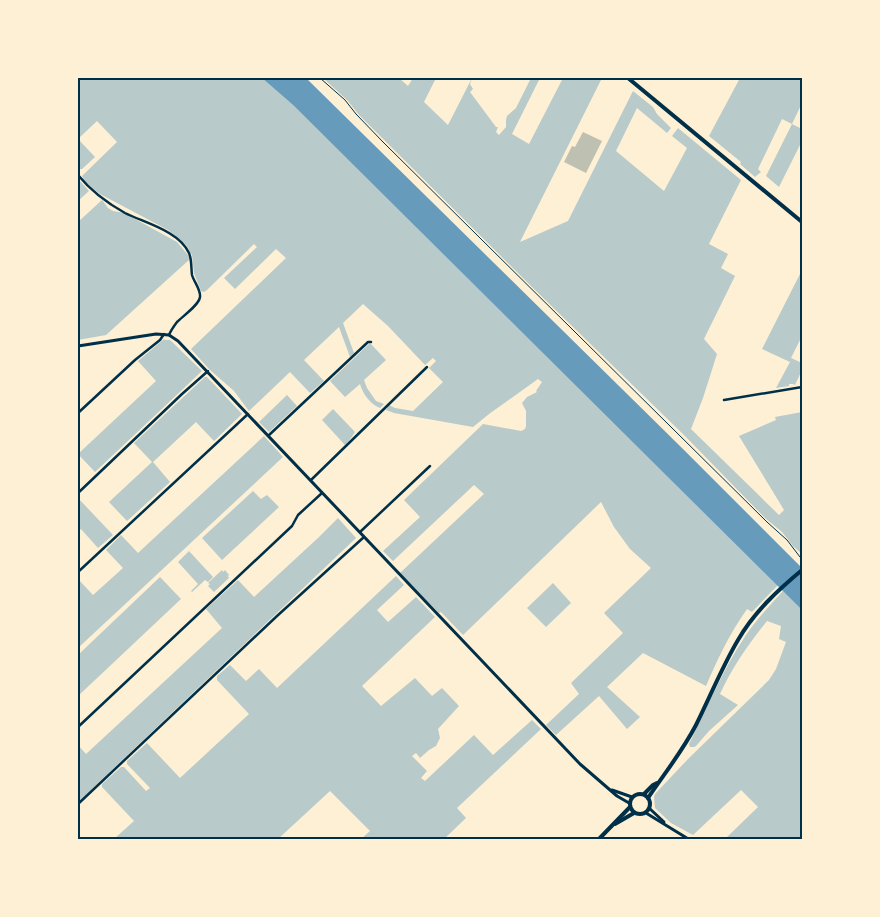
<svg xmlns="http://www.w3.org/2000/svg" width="880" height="917" viewBox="0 0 880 917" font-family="Bitter,serif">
<rect width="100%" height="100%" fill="#fdf0d5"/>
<g fill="#b9caca">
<path d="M 78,78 L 262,78 L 293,105 L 778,585 L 752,612 L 747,609 C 730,633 717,660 706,686 L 643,653 L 607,687 L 640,717 L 627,729 L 599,696 L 556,735 L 546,725 L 579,694 L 571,683 L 623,633 L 604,613 L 651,568 L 630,549 L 614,527 L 601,502 L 463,635 L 441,612 L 439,613 L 400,573 L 484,494 L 474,485 L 393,561 L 383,551 L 420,517 L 404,500 L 483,424 L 521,431 L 525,429 L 526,426 L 526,411 L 522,403 L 527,397 L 537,392 L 536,391 L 542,382 L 538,379 L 489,414 L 473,427 L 394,413 L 386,410 L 389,405 L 395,408 L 413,411 L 443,382 L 429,368 L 436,361 L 433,358 L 425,365 L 388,326 L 363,304 L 343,323 L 354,353 L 350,357 L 339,327 L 304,360 L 324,381 L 310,393 L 290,372 L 249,411 L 234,391 L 209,369 L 191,349 L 286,258 L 276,249 L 235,289 L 224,278 L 257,247 L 254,244 L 207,290 L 204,292 L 201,291 L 194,273 L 192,255 L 186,245 L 168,230 L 100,194 L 86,183 L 82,176 L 117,142 L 97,121 L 78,139 L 95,157 L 82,169 L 78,169 Z"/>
<polygon points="323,78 399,78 408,86 413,78 436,78 424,102 448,125 472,78 470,84 473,89 470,92 496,127 498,127 496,132 499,135 506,127 506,120 507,116 516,108 531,78 540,78 512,134 529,144 563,78 602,78 520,242 568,221 633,91 653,107 657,114 671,128 667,133 637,108 616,151 664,191 687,148 672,136 678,128 741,180 709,244 728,254 721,268 735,276 704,339 717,354 703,398 691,429 779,515 784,510 739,436 776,420 775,417 802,412 802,554 793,546 782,532 765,518 685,436 534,289 359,115 348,101"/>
<polygon points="740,78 802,78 802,103 792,124 802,129 802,141 779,187 766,176 792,124 782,119 758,169 761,172 755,177 740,164 741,162 709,136"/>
<polygon points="78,179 89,191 78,201"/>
<polygon points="102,200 108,208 113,211 124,213 177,242 188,255 190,259 106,335 78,340 78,222"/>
<polygon points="802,270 802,336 791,358 802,363 802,370 795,385 793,384 789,384 789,386 776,388 790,362 762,349"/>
<polygon points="164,339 165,340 170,340 202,371 95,472 78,454 156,381 138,361"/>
<path d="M 370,343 L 386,360 L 364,380 L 367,388 L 376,401 L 384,404 L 380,408 C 370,404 363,394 360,384 L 345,397 L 330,381 Z"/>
<polygon points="205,377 207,377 242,414 214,441 196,422 153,462 170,482 127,521 109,502 152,462 134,443"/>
<polygon points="287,395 297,406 269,432 259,422"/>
<polygon points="333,409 355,432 351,438 345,445 322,420"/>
<polygon points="264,436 283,457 78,648 78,579 93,595 123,568 106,550 121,535 138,553"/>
<polygon points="253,491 261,499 267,495 279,507 222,560 202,538"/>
<polygon points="78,498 113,535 98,548 81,529 78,532"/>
<polygon points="338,518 356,538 78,802 78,745 86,754 222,628 206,609 238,580 254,597 318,538"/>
<polygon points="189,551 213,577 208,582 205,580 192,592 191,591 198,584 178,562"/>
<polygon points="222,570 223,572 225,570 229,575 228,576 229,578 214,592 208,586 210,584 208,583"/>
<polygon points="396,576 404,585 377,610 388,622 416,597 435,617 362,686 381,706 415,678 432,696 442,688 459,706 438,729 440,738 436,746 429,750 420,758 416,753 412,756 427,771 421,778 425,781 474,735 493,755 532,720 541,729 457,808 466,818 444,839 361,839 370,831 330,791 278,839 114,839 134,821 102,787 102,784 121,767 124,767 146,791 150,788 127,764 127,761 147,743 180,778 249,714 217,680 217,676 230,665 246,681 259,669 277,688"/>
<polygon points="160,577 181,599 78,696 78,655"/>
<polygon points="553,583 571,603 546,627 527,608"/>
<path d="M 783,591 L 802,610 L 802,839 L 791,839 L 785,837 L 782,840 L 725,839 L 758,807 L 741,790 L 693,835 L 671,823 L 655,808 L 654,797 L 655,794 L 688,759 L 769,680 L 776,669 L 786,642 L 779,639 L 781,626 L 767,621 C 748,645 733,666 720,694 L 738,705 L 709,731 L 696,746 L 694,747 L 690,747 L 689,744 C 707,708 723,669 746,635 C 757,619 770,605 783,591 Z"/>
</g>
<polygon fill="#669bbc" points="262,78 306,78 683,449 802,568 802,610 293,105"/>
<polygon fill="#bec0b2" points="583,132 602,141 586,173 564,162 572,146 575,147"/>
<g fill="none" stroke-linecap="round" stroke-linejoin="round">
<polyline stroke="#003049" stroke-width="1" points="320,78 345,100 356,114 383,142 767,522 787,540 800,557"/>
<polyline stroke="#003049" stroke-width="1" points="802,560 802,559"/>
<g stroke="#003049" stroke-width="2.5">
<path d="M 78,175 C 91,191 107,203 125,213 C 145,223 179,231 189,253 C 192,260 191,268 192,275 C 194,282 201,290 200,297 C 199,305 183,316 177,322 C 174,326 171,330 169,335"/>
<polyline points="724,400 802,387"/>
<polyline points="78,413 135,360 160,340 164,334"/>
<polyline points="268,436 368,342 371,342"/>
<polyline points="311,480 427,367"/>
<polyline points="78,493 182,394 208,371"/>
<polyline points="360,532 430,466"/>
<polyline points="78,572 248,414"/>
<polyline points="78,727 292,526 298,515 322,493"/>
<polyline points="78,804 277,616 364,537"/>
</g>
<g stroke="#003049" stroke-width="3">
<polyline points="78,346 156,334 169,335 178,341 580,764 617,796 629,803"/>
<polyline points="612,790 632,797"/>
<polyline points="649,808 664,822"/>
<polyline points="646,813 690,840"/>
</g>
<g stroke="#003049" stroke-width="4">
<polyline points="628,78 802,222"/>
<circle cx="640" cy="804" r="10"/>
<polyline points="644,794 653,785 657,783"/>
<path d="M 648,798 C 664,774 682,752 696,725 C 710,697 722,667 738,640 C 754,612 778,590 802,570"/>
<polyline points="615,824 634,813"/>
<polyline points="598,840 630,807"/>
</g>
</g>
<rect width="880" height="917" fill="none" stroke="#fdf0d5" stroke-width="158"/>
<rect x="79" y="79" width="722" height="759" fill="none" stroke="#003049" stroke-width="2"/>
</svg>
